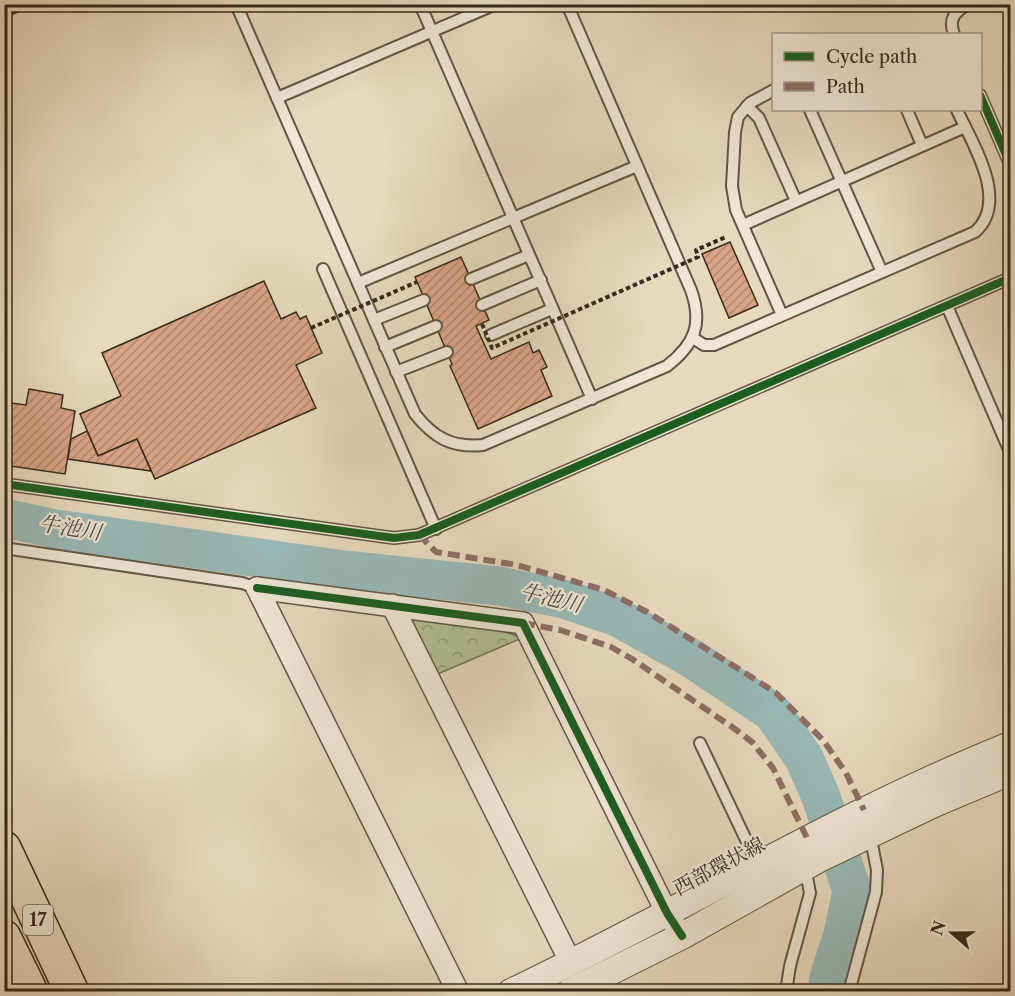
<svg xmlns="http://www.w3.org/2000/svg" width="1015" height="996" viewBox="0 0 1015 996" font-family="'Libre Caslon Text','Noto Serif JP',serif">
<defs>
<pattern id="park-crowns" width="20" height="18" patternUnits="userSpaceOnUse" patternTransform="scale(1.5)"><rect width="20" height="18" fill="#b0c095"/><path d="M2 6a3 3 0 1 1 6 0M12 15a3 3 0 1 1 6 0" fill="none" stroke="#909c79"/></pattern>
<pattern id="building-hatch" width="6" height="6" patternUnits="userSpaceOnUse" patternTransform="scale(1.5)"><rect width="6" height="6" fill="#daa488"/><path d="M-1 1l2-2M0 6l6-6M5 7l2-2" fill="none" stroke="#b2866e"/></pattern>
</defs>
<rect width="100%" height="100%" fill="#e7d9be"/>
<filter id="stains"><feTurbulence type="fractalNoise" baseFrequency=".00333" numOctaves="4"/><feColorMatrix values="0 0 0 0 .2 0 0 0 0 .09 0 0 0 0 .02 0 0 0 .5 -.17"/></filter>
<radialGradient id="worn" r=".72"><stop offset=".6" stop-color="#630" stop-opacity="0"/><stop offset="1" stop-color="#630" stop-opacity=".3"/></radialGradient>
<polygon fill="url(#park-crowns)" stroke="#737558" stroke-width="1.5" points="409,613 485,624 522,638 433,676 404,620"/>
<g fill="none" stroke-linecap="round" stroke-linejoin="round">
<polyline stroke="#98b9b7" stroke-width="39" points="4,518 56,529 344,570 499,586 564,599 617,617 691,658 772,712 804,758 821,797 852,891 843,934 829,978 827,992"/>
</g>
<g fill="url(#building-hatch)" stroke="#362a1b" stroke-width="1.5">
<polygon points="4,4 17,4 20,11 4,18"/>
<polygon points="730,242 758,305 729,318 702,254"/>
<polygon points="461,257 489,320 476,326 491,359 529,342 533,353 539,350 547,367 541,370 552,396 478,429 450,366 452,364 415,277"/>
<polygon points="264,281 281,319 296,312 300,319 306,316 322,353 296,365 316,408 155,479 137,439 98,456 80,414 121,396 102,353"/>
<polygon points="29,389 63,395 61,408 75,411 65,474 4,465 4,421 8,422 11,403 26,405"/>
<polygon points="87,431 98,456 137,439 151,471 68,459 71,439"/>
</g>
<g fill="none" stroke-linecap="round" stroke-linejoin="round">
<defs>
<g id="service">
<path d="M 236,4 L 415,414 C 434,438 452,448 483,445 L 667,366 C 695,344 703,324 691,290 L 567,4"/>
<polyline points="420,4 592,399"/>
<path d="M 954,34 C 948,19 955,11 969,4"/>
<polyline points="774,90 750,103 738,117 735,132 732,186 736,210 782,315"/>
<polyline points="980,95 1010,164"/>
<polyline points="277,98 496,4"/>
<polyline points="747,106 759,118 796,201"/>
<polyline points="810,110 882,272"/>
<polyline points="907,110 922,145"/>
<polyline points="743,225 965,127"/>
<polyline points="323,269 436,529"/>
<polyline points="471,279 529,255"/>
<polyline points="358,283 637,166"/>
<polyline points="482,305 541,280"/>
<polyline points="947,306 1010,452"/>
<polyline points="374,320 424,300"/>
<polyline points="491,335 552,309"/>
<path d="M 693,338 L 704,345 L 714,345 L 975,232 C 1010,201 972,143 957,110"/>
<polyline points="385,347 436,326"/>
<polyline points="396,372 447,352"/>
<polyline points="4,484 379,536 394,538 419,535 1010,278"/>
<polyline points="4,548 242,583 257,588"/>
<polyline points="700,743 758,865"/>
<polyline points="786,992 790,966 810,893 805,867"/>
<polyline points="849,992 876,892 877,870 870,834"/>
</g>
<g id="minor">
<polyline points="257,588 523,623 667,913 682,936"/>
<polyline points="257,588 458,992"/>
<polyline points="392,605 571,963"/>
</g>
<g id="tertiary">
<path d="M 511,992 C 679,912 838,814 1010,745"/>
<polyline points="570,992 682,936 821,858 934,804 1010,772"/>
</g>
<g id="trunk">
<polyline points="4,848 72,992"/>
<polyline points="4,937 31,992"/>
</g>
</defs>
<use href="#service" stroke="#625644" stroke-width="14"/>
<use href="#minor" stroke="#625644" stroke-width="24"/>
<use href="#tertiary" stroke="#625644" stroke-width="28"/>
<use href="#trunk" stroke="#362a1b" stroke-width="36"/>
<use href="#service" stroke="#efe6d5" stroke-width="10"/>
<use href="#minor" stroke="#efe6d5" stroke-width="21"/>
<use href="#tertiary" stroke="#efe6d5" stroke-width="26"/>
<use href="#trunk" stroke="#e7d9be" stroke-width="33"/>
<g stroke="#362a1b" stroke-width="4" stroke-dasharray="4.5 3" stroke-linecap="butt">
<polyline points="482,324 492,348 698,257 696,250 726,237"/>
<polyline points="311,328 417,282"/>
</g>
<g stroke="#8d6e63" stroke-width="6" stroke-dasharray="12 6" stroke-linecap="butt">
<polyline points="419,535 436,552 517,565 604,590 647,612 745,673 776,693 823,740 846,773 864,810"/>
<polyline points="523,623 560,630 611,647 632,659 735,729 752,742 773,768 807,838"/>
</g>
<defs>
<g id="cycleway">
<polyline points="980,95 1010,164"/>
<polyline points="4,484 379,536 394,538 419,535 1010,278"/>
<polyline points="257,588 523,623 667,913 682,936"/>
</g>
</defs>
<use href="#cycleway" stroke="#efe6d5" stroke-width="11"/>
<use href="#cycleway" stroke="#1b5e20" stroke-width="8"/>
</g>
<g text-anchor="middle" stroke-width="4.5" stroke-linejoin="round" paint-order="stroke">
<rect fill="#efe6d5" stroke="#6e6253" stroke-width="1.5" x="23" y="905" width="30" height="30" rx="4.5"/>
<g font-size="18" font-weight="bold" fill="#362a1b">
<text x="38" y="926">17</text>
</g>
<g font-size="20" fill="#362a1b" stroke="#efe6d5">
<text transform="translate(719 866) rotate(-28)" y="7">西部環状線</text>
</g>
<g font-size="21" font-style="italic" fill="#4e4e42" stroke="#efe6d5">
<text transform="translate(70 528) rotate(9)" y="7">牛池川</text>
<text transform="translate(551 598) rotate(14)" y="7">牛池川</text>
</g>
</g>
<rect width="1015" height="996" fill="none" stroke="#e7d9be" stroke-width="24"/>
<rect x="6" y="6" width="1003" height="984" fill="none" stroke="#362a1b" stroke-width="3"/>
<rect x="12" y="12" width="991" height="972" fill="none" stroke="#362a1b" stroke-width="1.5"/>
<rect x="772" y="33" width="210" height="78" fill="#efe6d5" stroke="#a59b8b" stroke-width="1.5"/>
<rect x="784" y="52" width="30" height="9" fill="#1b5e20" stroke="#a59b8b" stroke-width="1.5"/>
<text x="826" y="63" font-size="18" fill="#362a1b">Cycle path</text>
<rect x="784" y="82" width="30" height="9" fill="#8d6e63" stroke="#a59b8b" stroke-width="1.5"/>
<text x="826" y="93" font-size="18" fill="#362a1b">Path</text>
<g transform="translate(952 933) rotate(290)" stroke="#efe6d5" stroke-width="4.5" paint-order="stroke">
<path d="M0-4.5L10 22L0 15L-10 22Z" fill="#362a1b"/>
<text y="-9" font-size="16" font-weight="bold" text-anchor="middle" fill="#362a1b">N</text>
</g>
<rect width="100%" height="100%" filter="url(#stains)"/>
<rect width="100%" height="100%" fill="url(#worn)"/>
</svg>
